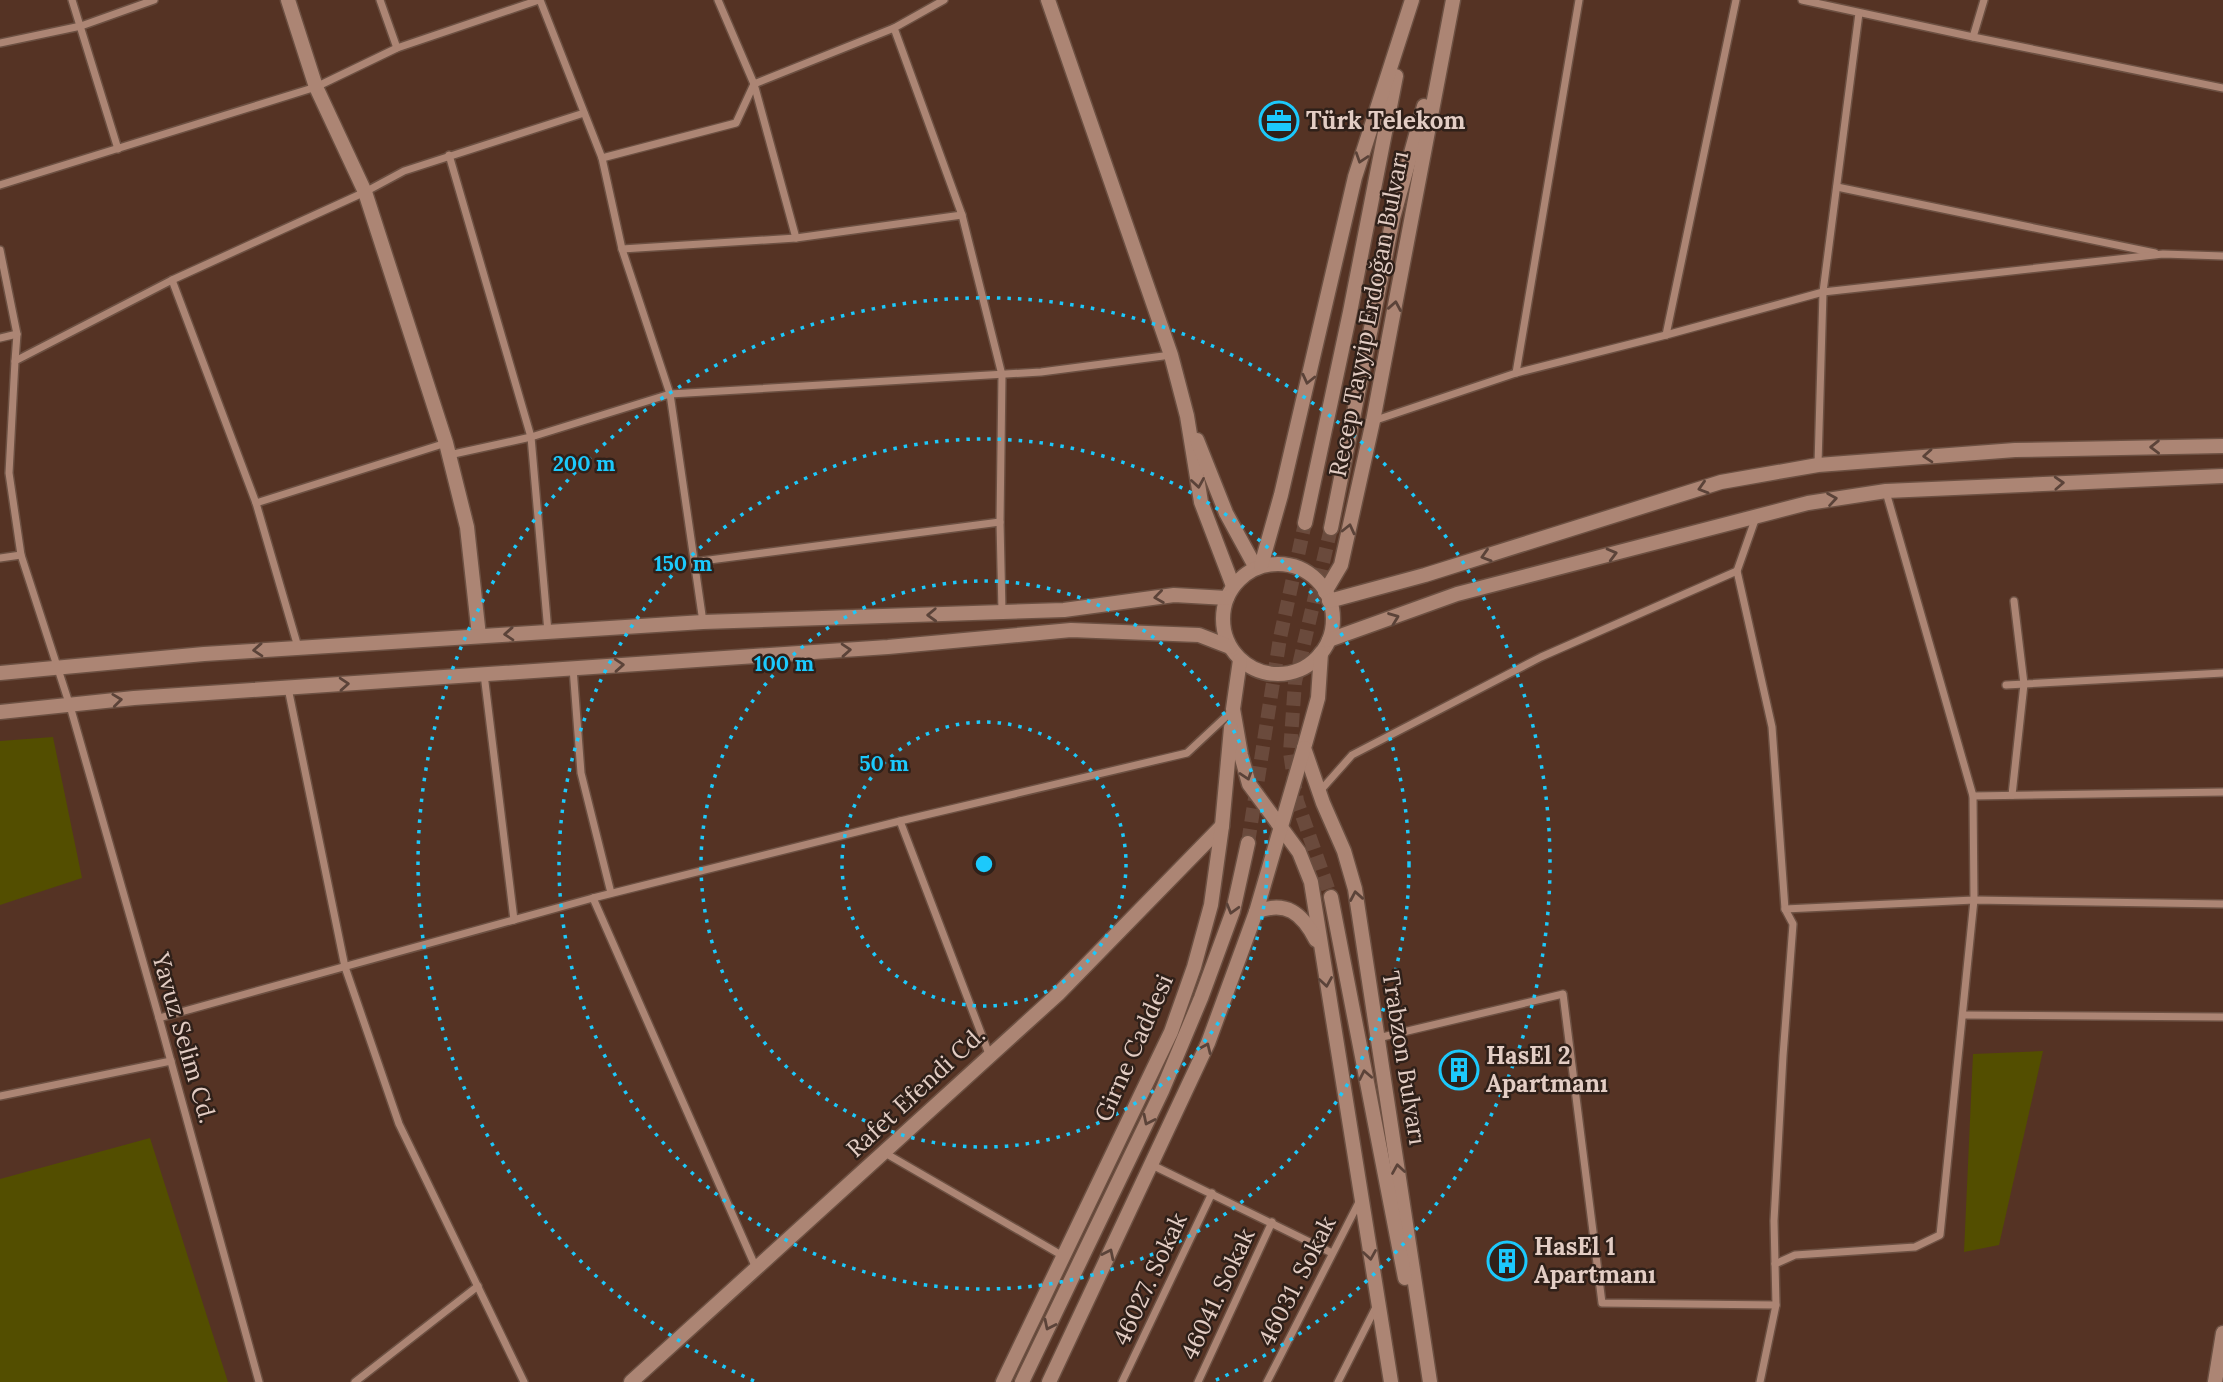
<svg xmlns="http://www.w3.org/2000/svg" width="2223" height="1382" viewBox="0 0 2223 1382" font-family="Lora,serif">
<rect width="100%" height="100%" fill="#553324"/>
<g fill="#534e00">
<polygon points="53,737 82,878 0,905 0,741"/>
<polygon points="2043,1051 1999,1245 1964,1252 1973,1054"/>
<polygon points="150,1138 228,1382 0,1382 0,1179"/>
</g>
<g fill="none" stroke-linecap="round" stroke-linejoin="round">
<g stroke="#6a4a3c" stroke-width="14" stroke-dasharray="14 7" stroke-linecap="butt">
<polyline points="1331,528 1295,682 1290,752 1297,801 1331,897"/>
<polyline points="1248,843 1280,638 1305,523"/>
</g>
<defs>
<g id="street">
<polyline points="72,0 118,149"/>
<polyline points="380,0 397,48"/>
<polyline points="540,0 602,158 622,249 670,394 703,622"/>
<polyline points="718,0 754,84 796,238"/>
<polyline points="1802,0 1973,37 2223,88"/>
<polyline points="894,28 962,215 1002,375 1000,522 1002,612"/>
<polyline points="1973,37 1984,0"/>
<polyline points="0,43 81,26 154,0"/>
<polyline points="449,155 531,437 548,632"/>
<polyline points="602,158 736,123 754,84 894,28 944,0"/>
<polyline points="0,185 316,87 397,48 539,0"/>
<polyline points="1837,187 2155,253"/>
<polyline points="622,249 796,238 962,215"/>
<polyline points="0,250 17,334 15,361"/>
<polyline points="172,280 256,503 298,647"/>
<polyline points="1666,335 1736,0"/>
<polyline points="0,338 17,334"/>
<polyline points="1516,373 1579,0"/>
<polyline points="1373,421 1516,373 1666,335 1823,292 2163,254 2223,256"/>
<polyline points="449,455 531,437 670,394 1041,372 1171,355"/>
<polyline points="1818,464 1823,292 1859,13"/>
<polyline points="256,503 446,443"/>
<polyline points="1756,517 1737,571 1772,727 1785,909 1793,924 1783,1056 1774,1221 1776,1305 1760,1382"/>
<polyline points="0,558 21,555"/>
<polyline points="694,562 1000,522"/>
<polyline points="573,668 581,773 611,893"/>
<polyline points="484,674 514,920"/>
<polyline points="2006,685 2223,673"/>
<polyline points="288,688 345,967 399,1124 524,1382"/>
<polyline points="1320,791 1352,755 1541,657 1737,571"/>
<polyline points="2012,795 2024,684 2014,601"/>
<polyline points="1973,796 2223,792"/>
<polyline points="900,821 989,1054"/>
<polyline points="593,898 756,1268"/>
<polyline points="1785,909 1974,900 2223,904"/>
<polyline points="1963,1015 2223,1017"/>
<polyline points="159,1018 593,898 900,821 1187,753 1232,711"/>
<polyline points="1378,1038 1563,994 1602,1303 1776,1305"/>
<polyline points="0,1096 171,1061"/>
<polyline points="885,1153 1063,1256"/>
<polyline points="1152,1165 1332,1253"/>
<polyline points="1775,1264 1795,1255 1915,1247 1940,1235 1974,900 1973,796 1886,492"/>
<polyline points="259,1382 159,1018 70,706 21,555 9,473 15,361 172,280 365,192 404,171 584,113"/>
<polyline points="355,1382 478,1286"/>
<polyline points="1122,1382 1212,1193"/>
<polyline points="1198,1382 1272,1222"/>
<polyline points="1267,1382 1359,1202"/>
<polyline points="1338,1382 1377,1305"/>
</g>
<g id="secondary">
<polyline points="288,0 316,87 365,192 446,443 467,527 479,636"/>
<polyline points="1048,0 1171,355 1187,416 1201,502 1233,586"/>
<polyline points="1197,440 1226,513 1256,568"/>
<polyline points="1305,523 1350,312 1396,76"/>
<polyline points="1331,528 1393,218 1424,106"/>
<circle cx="1278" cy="619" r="55"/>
<polyline points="1261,566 1281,495 1355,177 1412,0"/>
<polyline points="1325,592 1341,565 1373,421 1453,0"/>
<polyline points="1329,601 1425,575 1721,482 1818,465 2015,450 2223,446"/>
<polyline points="1329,640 1457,594 1808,503 1886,491 2223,476"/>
<polyline points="1321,653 1318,698 1304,748 1323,803 1344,851 1355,889 1430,1382"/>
<polyline points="1240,660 1233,709 1241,755 1249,784 1299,852 1311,882 1391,1382"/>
<polyline points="0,673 204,654 703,622 1064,610 1174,595 1227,598"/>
<polyline points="0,712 134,698 888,647 1071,630 1199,635 1230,647"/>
<polyline points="1331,897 1405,1278"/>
<path d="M 1256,912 C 1286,900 1302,913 1316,940"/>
<polyline points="631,1382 1058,994 1222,826"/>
<polyline points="1003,1382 1171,1032 1194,967 1211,905 1222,826 1231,728"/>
<polyline points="1022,1382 1162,1091 1201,998 1233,911 1248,843"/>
<polyline points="1049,1382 1208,1043 1256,912 1304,748"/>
<polyline points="2215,1382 2223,1333"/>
</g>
</defs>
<use href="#street" stroke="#6c5042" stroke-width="10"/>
<use href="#secondary" stroke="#6c5042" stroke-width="17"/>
<use href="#street" stroke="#ac8574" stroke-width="7"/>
<use href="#secondary" stroke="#ac8574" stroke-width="14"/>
</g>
<defs><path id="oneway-chevron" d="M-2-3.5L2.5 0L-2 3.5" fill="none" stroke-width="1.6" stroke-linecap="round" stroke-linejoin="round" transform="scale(1.75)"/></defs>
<g stroke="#5b4339">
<use href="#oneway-chevron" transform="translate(1361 158) rotate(108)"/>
<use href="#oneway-chevron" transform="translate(1395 306) rotate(-80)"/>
<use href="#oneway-chevron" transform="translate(1308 379) rotate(103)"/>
<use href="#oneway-chevron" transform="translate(2155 447) rotate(179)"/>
<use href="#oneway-chevron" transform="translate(1928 456) rotate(176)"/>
<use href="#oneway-chevron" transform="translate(1198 483) rotate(81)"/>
<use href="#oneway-chevron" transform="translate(2059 483) rotate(-3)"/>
<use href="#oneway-chevron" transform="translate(1703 488) rotate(163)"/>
<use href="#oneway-chevron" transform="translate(1832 499) rotate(-9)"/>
<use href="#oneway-chevron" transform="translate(1349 529) rotate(-77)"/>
<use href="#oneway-chevron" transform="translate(1612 554) rotate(-15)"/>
<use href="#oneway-chevron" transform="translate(1486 556) rotate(163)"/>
<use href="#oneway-chevron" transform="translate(1159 597) rotate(172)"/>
<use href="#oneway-chevron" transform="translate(932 615) rotate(178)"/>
<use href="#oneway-chevron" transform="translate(1394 618) rotate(-21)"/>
<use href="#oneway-chevron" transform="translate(509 634) rotate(176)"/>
<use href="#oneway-chevron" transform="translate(258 650) rotate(176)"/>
<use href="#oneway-chevron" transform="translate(846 650) rotate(-4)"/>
<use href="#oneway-chevron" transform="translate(619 665) rotate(-4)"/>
<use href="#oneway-chevron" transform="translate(344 684) rotate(-4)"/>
<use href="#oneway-chevron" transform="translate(117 700) rotate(-7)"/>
<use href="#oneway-chevron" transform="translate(1247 775) rotate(72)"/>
<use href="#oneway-chevron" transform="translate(1356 896) rotate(-100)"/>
<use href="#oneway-chevron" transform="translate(1232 909) rotate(106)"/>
<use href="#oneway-chevron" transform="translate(1326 982) rotate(81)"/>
<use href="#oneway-chevron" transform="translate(1206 1048) rotate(-66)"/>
<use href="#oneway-chevron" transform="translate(1365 1075) rotate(-101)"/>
<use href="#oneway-chevron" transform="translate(1148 1120) rotate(116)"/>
<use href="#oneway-chevron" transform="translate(1398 1169) rotate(-99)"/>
<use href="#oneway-chevron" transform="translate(1109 1254) rotate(-64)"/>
<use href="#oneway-chevron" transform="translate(1370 1255) rotate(81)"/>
<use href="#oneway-chevron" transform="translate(1049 1325) rotate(116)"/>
</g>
<g fill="none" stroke="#1cc9fc" stroke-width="3.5" stroke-dasharray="3.5 7">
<circle cx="984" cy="864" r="142"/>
<circle cx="984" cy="864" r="283"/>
<circle cx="984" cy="864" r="425"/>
<path d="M754 1381A566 566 0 1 1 1214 1381"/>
</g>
<defs>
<symbol id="office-ring" viewBox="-11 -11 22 22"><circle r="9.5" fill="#2f2019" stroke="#1cc9fc" stroke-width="1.5"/><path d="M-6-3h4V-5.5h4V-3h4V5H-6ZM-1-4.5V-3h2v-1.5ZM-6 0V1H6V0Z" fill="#1cc9fc"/></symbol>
<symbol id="building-ring" viewBox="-11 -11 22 22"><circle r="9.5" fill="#2f2019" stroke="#1cc9fc" stroke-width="1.5"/><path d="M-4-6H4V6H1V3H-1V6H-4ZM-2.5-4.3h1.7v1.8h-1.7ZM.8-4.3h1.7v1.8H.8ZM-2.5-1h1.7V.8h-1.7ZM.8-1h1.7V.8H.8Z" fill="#1cc9fc"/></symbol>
</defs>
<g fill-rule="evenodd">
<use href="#office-ring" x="1257" y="99" width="44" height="44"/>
<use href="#building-ring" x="1437" y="1048" width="44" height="44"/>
<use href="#building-ring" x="1485" y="1239" width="44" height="44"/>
</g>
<g text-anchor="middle" stroke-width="5" stroke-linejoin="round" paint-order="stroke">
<g font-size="24" font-weight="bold" fill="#e3cdc4" stroke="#2f2019" text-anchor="start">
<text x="1306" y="129">Türk Telekom</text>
<text x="1486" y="1064">HasEl 2<tspan x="1486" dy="28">Apartmanı</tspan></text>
<text x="1534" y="1255">HasEl 1<tspan x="1534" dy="28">Apartmanı</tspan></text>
</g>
<g font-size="24" fill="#e3cdc4" stroke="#2f2019">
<text transform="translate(1369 314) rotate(-79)" y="8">Recep Tayyip Erdoğan Bulvarı</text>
<text transform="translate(184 1038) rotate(74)" y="8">Yavuz Selim Cd.</text>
<text transform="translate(1134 1048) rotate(-66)" y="8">Girne Caddesi</text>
<text transform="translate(1404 1058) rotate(81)" y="8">Trabzon Bulvarı</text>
<text transform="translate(916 1092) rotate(-43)" y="8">Rafet Efendi Cd.</text>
<text transform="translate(1150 1279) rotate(-65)" y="8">46027. Sokak</text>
<text transform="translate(1297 1281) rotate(-63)" y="8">46031. Sokak</text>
<text transform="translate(1218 1294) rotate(-65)" y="8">46041. Sokak</text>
</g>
</g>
<circle cx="984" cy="864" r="10" fill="#1cc9fc" stroke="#2f2019" stroke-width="3.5"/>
<g font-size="21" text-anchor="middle" font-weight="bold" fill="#1cc9fc" stroke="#2f2019" stroke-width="5" stroke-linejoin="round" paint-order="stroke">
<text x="584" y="471">200 m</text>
<text x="683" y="571">150 m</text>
<text x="784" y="671">100 m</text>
<text x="884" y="771">50 m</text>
</g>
</svg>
